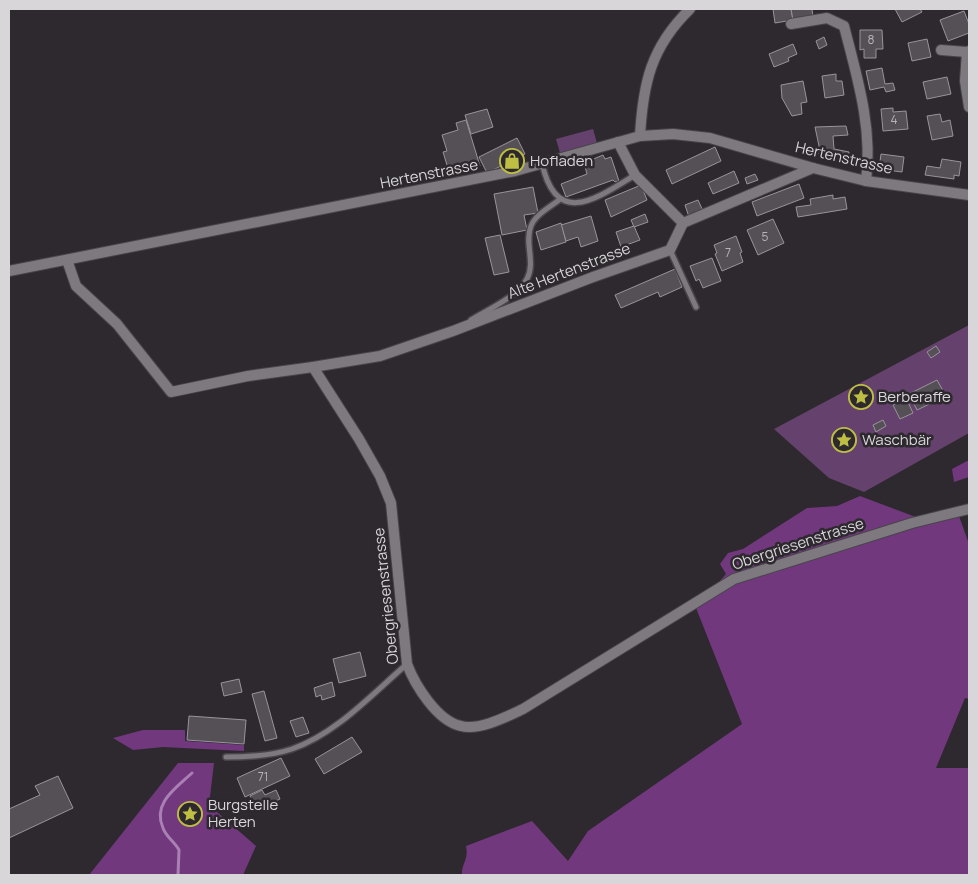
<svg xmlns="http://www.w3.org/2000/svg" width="978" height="884" viewBox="0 0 978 884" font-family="Manrope,sans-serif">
<rect width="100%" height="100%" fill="#2d292e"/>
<g fill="#65426d">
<polygon points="593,129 597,143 560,153 556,139"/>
<polygon points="969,325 969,433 864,492 829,478 774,429"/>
</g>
<g fill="#71387e">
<polygon points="969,460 969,477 954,482 952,469"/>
<path d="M 860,496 L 929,522 L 959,516 L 969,544 L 969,699 L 965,698 L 936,768 L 969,768 L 969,875 L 462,875 C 461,864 469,860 466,846 L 532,821 L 568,861 L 588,831 L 742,724 L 696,608 L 726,574 L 720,564 L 728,553 L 743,549 L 807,508 L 837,506 Z"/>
<polygon points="143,730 185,730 185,741 244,745 244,751 163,747 133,750 113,738"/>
<polygon points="178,763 214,763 209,805 256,846 243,875 89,875"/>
</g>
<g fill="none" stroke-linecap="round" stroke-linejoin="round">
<path stroke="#aa80b4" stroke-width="3" d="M 178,875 L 179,850 C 175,842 166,837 163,828 C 152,803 176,788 192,773"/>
</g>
<g fill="#555056" stroke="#99949b">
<polygon points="773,9 791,9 793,20 775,23"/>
<polygon points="791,9 812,9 813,17 793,20"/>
<polygon points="895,9 920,9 922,12 902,22"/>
<polygon points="964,11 969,24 969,33 948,41 940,20"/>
<polygon points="860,30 882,30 883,49 876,49 876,58 864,58 864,49 860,50"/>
<polygon points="824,37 827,45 819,49 816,41"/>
<polygon points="927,39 931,57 912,61 908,43"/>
<polygon points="793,44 797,54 788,58 789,61 774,67 769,54"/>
<polygon points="882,68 885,84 893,83 895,90 886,92 884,87 870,90 866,71"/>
<polygon points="836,74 836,81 842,81 844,95 825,98 822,76"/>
<polygon points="947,77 951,94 927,99 923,82"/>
<polygon points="803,81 807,102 801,103 802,114 792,116 782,98 781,85"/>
<polygon points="893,108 893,112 906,111 908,129 883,131 881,109"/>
<polygon points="487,109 493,127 471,134 465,115"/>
<polygon points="940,114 942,122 950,120 953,136 932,140 927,116"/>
<polygon points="466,120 480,166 450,175 443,152 447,151 442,135 458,130 456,123"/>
<polygon points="846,126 848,135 833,136 834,149 849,152 847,163 817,153 819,146 815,127"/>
<polygon points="517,138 525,154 487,173 479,157"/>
<polygon points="715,147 721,161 672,184 666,170"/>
<polygon points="881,154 904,157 902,172 879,169"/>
<polygon points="603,155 605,159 611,157 619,181 615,182 613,180 566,197 561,184 587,174 584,163"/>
<polygon points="942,159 961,162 959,176 954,175 954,179 925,175 927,166 940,168"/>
<polygon points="734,171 739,183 713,194 708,183"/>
<polygon points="755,174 758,180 747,184 745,178"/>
<polygon points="799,184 804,198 757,216 752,202"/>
<polygon points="641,185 647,200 611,217 605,200"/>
<polygon points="533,187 538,213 524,215 527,230 502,235 494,194"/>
<polygon points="833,195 833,199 845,197 847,209 798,217 796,207 811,205 810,199"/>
<polygon points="698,200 703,211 689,217 685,205"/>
<polygon points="645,214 648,222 634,227 631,220"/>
<polygon points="591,216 598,241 581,247 578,237 566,241 561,225"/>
<polygon points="773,219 784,243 758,255 747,230"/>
<polygon points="561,223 566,242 541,250 536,232"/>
<polygon points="634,226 640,240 621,247 616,232"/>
<polygon points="500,235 509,272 494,275 485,238"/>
<polygon points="736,236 742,252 740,253 743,262 722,271 715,254 717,253 714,245"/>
<polygon points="712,258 721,281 703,288 699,279 696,281 690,266"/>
<polygon points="675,269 682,287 660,297 658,292 621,308 615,295"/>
<polygon points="936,346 940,352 931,358 927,352"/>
<polygon points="937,380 946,396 917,410 909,394"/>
<polygon points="906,398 913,413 900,419 893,405"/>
<polygon points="883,420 886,426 876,432 873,425"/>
<polygon points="360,652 366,676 339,683 333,659"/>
<polygon points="239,679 242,692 224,696 221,683"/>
<polygon points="332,682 335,696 322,700 321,695 316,697 314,688"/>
<polygon points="264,691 277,738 265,741 252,694"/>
<polygon points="189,716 246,720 244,744 187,740"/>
<polygon points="303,717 309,733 296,737 290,721"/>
<polygon points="352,737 362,752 324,774 315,759"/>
<polygon points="281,758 290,776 245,797 237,778"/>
<polygon points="58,776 73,808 9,838 9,809 40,795 35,786"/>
<polygon points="262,790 265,795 276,790 280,799 257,810 250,796"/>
</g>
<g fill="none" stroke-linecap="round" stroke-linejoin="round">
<defs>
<g id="service">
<path d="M 542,163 C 556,228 596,199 635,175"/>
<polyline points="670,250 696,307"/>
<path d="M 471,320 C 489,309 517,297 527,279 C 536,262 524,243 531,226 C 535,215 550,207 559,200"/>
<path d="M 226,757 C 248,757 271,756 292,749 C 336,734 372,694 407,664"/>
</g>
<g id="minor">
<path d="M 791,24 L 827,18 L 844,26 C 857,77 873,128 866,181"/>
<polyline points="941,50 967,52"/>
<polyline points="969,51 967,52 965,81 969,107"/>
<path d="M 640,136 C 643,83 651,47 690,9"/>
<polyline points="618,142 635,175 683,223"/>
<path d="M 67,260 L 76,286 L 117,324 L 171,392 L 248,376 L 313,367 L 359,439 L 380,476 L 391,503 L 407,664 C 415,685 437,721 461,726 C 479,731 506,717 523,709 L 734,579 L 912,523 L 969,509"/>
<polyline points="9,271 515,171 640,136 673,134 710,138 813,168 866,181 969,195"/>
<polyline points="313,367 380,356 453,331 593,277 670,250 683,223 813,168"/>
</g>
</defs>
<use href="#service" stroke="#484549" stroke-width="8"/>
<use href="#minor" stroke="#484549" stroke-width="12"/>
<use href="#service" stroke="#7e797f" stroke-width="5"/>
<use href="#minor" stroke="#7e797f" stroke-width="10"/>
</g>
<defs>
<symbol id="shop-ring" viewBox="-11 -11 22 22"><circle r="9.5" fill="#2d292e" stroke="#bebf42" stroke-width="1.5"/><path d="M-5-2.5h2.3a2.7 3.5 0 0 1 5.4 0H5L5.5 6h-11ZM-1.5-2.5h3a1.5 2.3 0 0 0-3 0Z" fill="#bebf42"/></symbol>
<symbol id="sight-ring" viewBox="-11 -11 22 22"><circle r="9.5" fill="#2d292e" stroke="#bebf42" stroke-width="1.5"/><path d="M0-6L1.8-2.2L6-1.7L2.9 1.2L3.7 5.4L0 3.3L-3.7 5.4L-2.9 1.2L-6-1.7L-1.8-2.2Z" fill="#bebf42"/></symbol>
</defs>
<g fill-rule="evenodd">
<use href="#shop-ring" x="498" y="147" width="28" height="28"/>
<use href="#sight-ring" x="847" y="383" width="28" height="28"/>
<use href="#sight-ring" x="830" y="426" width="28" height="28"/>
<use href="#sight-ring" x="176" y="800" width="28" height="28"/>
</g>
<g text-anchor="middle" stroke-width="5" stroke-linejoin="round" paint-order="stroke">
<g font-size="12" fill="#b7b4b8">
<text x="871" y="44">8</text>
<text x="894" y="124">4</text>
<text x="765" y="241">5</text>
<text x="728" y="257">7</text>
<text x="263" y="781">71</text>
</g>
<g font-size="15" fill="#d8d6d9" stroke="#2d292e">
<text transform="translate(844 158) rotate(13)" y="5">Hertenstrasse</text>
<text transform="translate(429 174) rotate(-11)" y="5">Hertenstrasse</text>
<text transform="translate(569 271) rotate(-21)" y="5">Alte Hertenstrasse</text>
<text transform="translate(798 544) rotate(-18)" y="5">Obergriesenstrasse</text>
<text transform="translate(386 596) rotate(-96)" y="5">Obergriesenstrasse</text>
</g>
<g font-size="15" fill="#d8d6d9" stroke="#2d292e" text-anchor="start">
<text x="530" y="166">Hofladen</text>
<text x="878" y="402">Berberaffe</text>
<text x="862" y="445">Waschbär</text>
<text x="208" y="810">Burgstelle<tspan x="208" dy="17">Herten</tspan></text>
</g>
</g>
<rect width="978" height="884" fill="none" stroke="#d8d6d9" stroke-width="20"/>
</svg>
